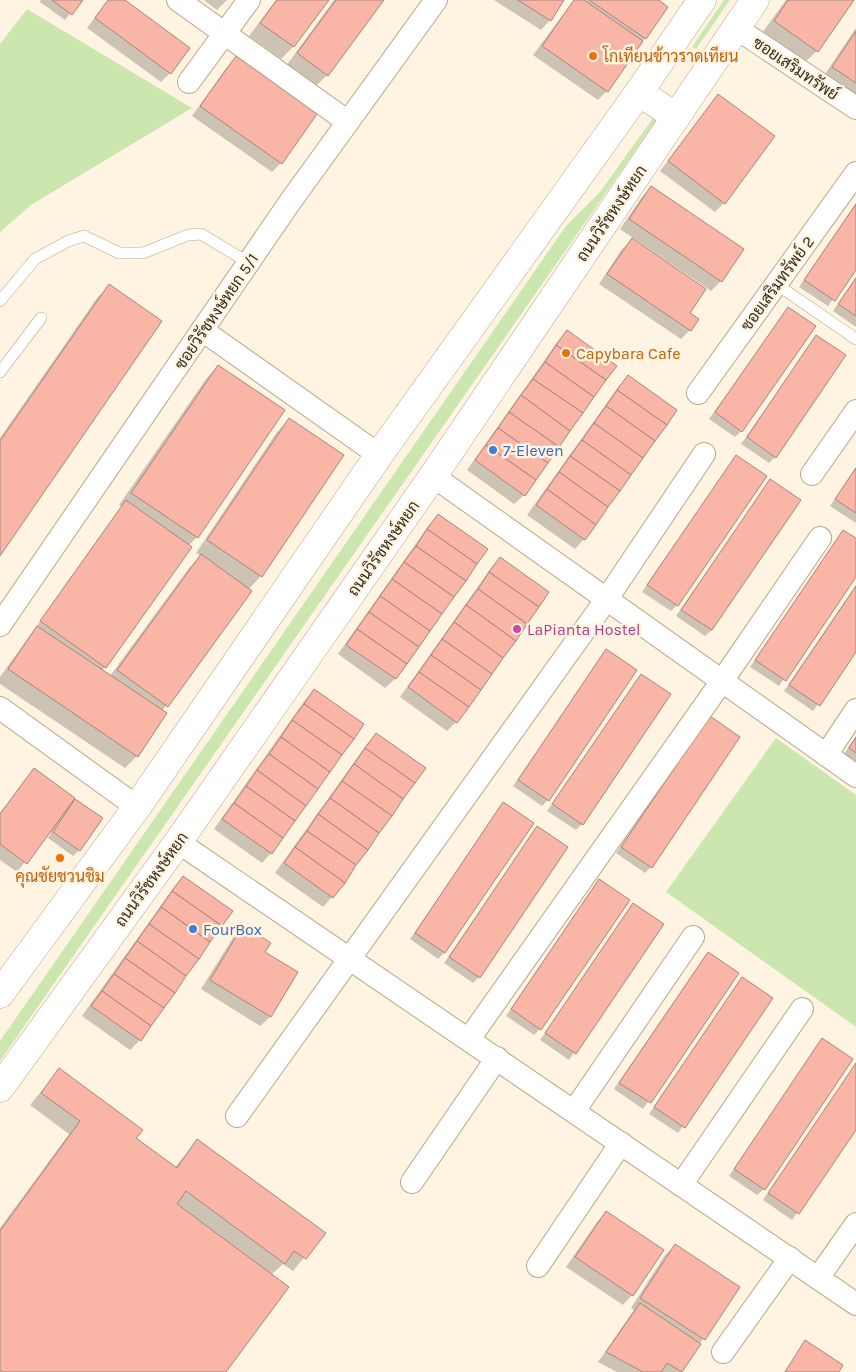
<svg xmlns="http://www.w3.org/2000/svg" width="856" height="1372" viewBox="0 0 856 1372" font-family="Karla,Sarabun,sans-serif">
<rect width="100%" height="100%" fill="#fff4e1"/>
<g fill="#cbe6af">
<polygon points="724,0 730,0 696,49 692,47"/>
<polygon points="27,9 192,108 31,205 0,232 0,44"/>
<polygon points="653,118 656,121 0,1061 0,1041 566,226 600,192"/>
<polygon points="776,738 856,795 856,1027 666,892"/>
</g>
<g fill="#0003">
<polygon points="41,0 81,0 65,20 40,2"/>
<polygon points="108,0 122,0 170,73 161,82 87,28"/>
<polygon points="204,0 227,0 217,10"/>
<polygon points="276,0 328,0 293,47 281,59 249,36"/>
<polygon points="334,0 382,0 327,75 315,87 286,66"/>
<polygon points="494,0 563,0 550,20 541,30"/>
<polygon points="574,0 656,0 645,38 607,91 598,100 533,55"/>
<polygon points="786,0 853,0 817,51 804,63 762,33"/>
<polygon points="856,28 856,99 823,77"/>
<polygon points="236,58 281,163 272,172 192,116 227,67"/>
<polygon points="718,95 724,203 715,212 660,171"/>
<polygon points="652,187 742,249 721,281 711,291 620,229 642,197"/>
<polygon points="856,203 856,268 828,306 799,287"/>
<polygon points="632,240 689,313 690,330 681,339 599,284 622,249"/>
<polygon points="856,277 856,327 833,311"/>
<polygon points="109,286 0,553 0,438 97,298"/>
<polygon points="788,309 741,431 735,437 709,419"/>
<polygon points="567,332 615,366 524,495 514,504 467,470 558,341"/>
<polygon points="817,336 775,457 769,463 741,444"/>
<polygon points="218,366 283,410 197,537 188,546 102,671 110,676 189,568 201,556 196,553 277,432 290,419 343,455 261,576 248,590 250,592 162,711 137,756 125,768 0,684 0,677 122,507 119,505 206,379"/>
<polygon points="628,376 584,539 575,549 527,515 619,386"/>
<polygon points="736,456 677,605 671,611 642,592"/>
<polygon points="856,467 856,523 830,506"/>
<polygon points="770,481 712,630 705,636 676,616"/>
<polygon points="439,516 486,550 395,679 385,688 338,654 429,525"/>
<polygon points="844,531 856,540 856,575 779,686 750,667"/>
<polygon points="500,559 456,722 447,731 400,697 491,568"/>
<polygon points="856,585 856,650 813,711 784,691"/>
<polygon points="606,651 548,800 542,806 513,786"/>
<polygon points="641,675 582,824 576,830 547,811"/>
<polygon points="314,690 362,724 271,853 262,863 214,829 305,700"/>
<polygon points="704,724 651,867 645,873 616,853"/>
<polygon points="376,734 332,897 323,907 275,873 367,744"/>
<polygon points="856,736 856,764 843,755"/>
<polygon points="34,769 70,806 76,800 79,850 73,856 48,838 51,833 49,832 17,872 0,860 0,813"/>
<polygon points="503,804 444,953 438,959 410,939"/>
<polygon points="537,828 479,977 473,983 444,963"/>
<polygon points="183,877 231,911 140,1040 130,1050 82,1016 174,887"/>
<polygon points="599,880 540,1029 534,1035 506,1016"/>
<polygon points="633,904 662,924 569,1060 540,1040"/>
<polygon points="243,927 263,952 296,972 270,1017 260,1026 201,989 234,936"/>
<polygon points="708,953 737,973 643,1109 614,1089"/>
<polygon points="742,978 771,998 678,1133 649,1114"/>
<polygon points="822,1040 764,1189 757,1195 729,1176"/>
<polygon points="856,1065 856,1128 792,1220 763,1200"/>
<polygon points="59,1070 135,1138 174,1168 198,1140 324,1233 293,1271 283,1264 271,1275 225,1372 0,1372 0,1228 69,1134 30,1105"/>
<polygon points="606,1212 632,1295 623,1305 566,1267 597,1222"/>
<polygon points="675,1246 739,1287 680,1372 617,1372 598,1362 634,1310 631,1308 665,1255"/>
<polygon points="806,1342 837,1372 784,1372"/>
</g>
<g fill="#f9b5a6" stroke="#a9847c">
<polygon points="52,0 83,0 72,15"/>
<polygon points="108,0 125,0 190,48 171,74 95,18"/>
<polygon points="277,0 329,0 294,47 260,23"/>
<polygon points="336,0 384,0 328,76 297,53"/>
<polygon points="518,0 564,0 551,21"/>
<polygon points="574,0 584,0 643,41 608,92 542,46"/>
<polygon points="589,0 659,0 668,7 646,39"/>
<polygon points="788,0 854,0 818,52 774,21"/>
<polygon points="856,31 856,83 832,67"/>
<polygon points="236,56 317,114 282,164 200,106"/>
<polygon points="718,94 775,136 725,204 668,161"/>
<polygon points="651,186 744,249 722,282 629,219"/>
<polygon points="856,204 856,270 835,301 804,280"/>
<polygon points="632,238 706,289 690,313 699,319 691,331 607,274"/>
<polygon points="856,278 856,316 838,304"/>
<polygon points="109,284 162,321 0,556 0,441"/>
<polygon points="788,307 816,326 742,432 715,412"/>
<polygon points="567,330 617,366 606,380 556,345"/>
<polygon points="816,335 846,355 776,458 747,437"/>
<polygon points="556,345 606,380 594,397 545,362"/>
<polygon points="545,362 594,397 583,413 533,379"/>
<polygon points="218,365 285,410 198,538 131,493"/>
<polygon points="628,375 677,410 667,425 617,390"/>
<polygon points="533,379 583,413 570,431 521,395"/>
<polygon points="617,390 667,425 655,441 606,406"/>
<polygon points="521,395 570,431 559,447 509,412"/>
<polygon points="606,406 655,441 643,458 594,423"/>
<polygon points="509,412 559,447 548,463 498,428"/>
<polygon points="289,418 344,455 262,577 207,540"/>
<polygon points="594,423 643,458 631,475 582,440"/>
<polygon points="498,428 548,463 536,480 486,445"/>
<polygon points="582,440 631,475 620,491 570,456"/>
<polygon points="486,445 536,480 525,496 475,460"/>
<polygon points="736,455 767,476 678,606 647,585"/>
<polygon points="570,456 620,491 608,507 559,472"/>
<polygon points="856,468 856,513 835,499"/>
<polygon points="559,472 608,507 596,525 547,489"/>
<polygon points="770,479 801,500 712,630 681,610"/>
<polygon points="547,489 596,525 585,540 536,505"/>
<polygon points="126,500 192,547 106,668 40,621"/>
<polygon points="438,514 488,549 477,564 427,529"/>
<polygon points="427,529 477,564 466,581 416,546"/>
<polygon points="843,530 856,538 856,577 786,681 755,660"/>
<polygon points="416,546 466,581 454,597 404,562"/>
<polygon points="201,554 252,591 168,707 117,670"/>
<polygon points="500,557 549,592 539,607 489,572"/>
<polygon points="404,562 454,597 442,614 392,579"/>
<polygon points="489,572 539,607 527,624 478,589"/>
<polygon points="392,579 442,614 430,631 380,596"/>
<polygon points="856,586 856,652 820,706 789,685"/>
<polygon points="478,589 527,624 516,641 466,605"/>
<polygon points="380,596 430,631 419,647 369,612"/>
<polygon points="466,605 516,641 503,658 454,622"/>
<polygon points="369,612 419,647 407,664 357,629"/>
<polygon points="454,622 503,658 492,674 442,639"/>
<polygon points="37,626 167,713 138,757 8,669"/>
<polygon points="357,629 407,664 396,679 346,645"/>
<polygon points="442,639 492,674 481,690 431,655"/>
<polygon points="606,649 637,670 549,801 518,780"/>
<polygon points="431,655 481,690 469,707 419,672"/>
<polygon points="419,672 469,707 457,723 408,687"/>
<polygon points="641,674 671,694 583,825 552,804"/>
<polygon points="314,689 364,724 354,739 304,704"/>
<polygon points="304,704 354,739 342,755 292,720"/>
<polygon points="710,716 740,737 652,868 621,847"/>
<polygon points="292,720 342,755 330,772 281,737"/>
<polygon points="376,733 426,768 415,783 365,748"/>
<polygon points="281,737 330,772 318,789 269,754"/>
<polygon points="856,737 856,753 849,748"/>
<polygon points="365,748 415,783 403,799 354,764"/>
<polygon points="269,754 318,789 306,806 257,770"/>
<polygon points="354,764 403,799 392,816 342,781"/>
<polygon points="34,768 75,798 27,864 0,844 0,814"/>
<polygon points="257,770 306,806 295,821 246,786"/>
<polygon points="342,781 392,816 379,833 330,798"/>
<polygon points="246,786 295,821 283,838 234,803"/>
<polygon points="330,798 379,833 368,850 318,814"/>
<polygon points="75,799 103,818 80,851 53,832"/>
<polygon points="503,802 534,823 445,953 415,933"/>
<polygon points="234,803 283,838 272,854 222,819"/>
<polygon points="318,814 368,850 356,865 307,831"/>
<polygon points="537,826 568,847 480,978 449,957"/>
<polygon points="307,831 356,865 345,883 295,847"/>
<polygon points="295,847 345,883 333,898 284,863"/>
<polygon points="183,876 233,911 222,926 172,891"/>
<polygon points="599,879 630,900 541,1030 511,1009"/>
<polygon points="172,891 222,926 210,942 161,907"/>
<polygon points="633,903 664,924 576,1054 545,1033"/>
<polygon points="161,907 210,942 199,959 149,924"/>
<polygon points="149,924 199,959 186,976 137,941"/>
<polygon points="243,925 271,943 265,952 298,972 271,1017 210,980"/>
<polygon points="137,941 186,976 175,993 125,958"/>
<polygon points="708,952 739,973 651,1103 619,1083"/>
<polygon points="125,958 175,993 164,1008 114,974"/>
<polygon points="114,974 164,1008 151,1026 102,991"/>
<polygon points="742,977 773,998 685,1128 654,1107"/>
<polygon points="102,991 151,1026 141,1041 91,1006"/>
<polygon points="822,1038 853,1059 765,1190 734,1169"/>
<polygon points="856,1063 856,1130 799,1214 768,1193"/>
<polygon points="59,1068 143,1130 136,1138 177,1168 197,1139 326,1233 306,1259 294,1251 285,1264 186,1191 177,1204 289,1287 226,1372 3,1372 0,1370 0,1231 80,1121 41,1093"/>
<polygon points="606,1211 664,1250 633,1296 575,1257"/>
<polygon points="675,1244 740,1287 705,1340 640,1298"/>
<polygon points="640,1303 701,1344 682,1372 667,1363 661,1372 643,1372 606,1352"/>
<polygon points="805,1340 843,1365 839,1372 785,1372"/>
</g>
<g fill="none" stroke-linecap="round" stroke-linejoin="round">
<defs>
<g id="service">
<polyline points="776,284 856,339"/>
<polyline points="0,301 35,259 68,241 84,236 119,253 143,253 188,235 201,234 249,263"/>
<polyline points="0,372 41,318"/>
</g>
<g id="minor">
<polyline points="178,0 348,122"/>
<polyline points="736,28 856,108"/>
<polyline points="189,82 249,0"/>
<polyline points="202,330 379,455"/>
<polyline points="698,393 856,173"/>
<polyline points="812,474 856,411"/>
<polyline points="433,476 856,776"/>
<polyline points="0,625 290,202 436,0"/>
<polyline points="0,708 137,807"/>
<polyline points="826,755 856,710"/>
<polyline points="178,842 856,1304"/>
<polyline points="469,1039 722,681 820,538"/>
<polyline points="574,1111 693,937"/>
<polyline points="237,1116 606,600 704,454"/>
<polyline points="412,1182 497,1058"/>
<polyline points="681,1185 802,1009"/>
<polyline points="538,1266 621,1143"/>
<polyline points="818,1278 856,1224"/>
<polyline points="723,1352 790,1258"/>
</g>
<g id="secondary">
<polyline points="639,92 676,117"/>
<polyline points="0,994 137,807 379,455 639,92 702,0"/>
<polyline points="0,1088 178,842 433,476 755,0"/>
</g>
</defs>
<use href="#service" stroke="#b8a788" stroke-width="12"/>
<use href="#minor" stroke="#b8a788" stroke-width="24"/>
<use href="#secondary" stroke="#b8a788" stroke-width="29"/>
<use href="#service" stroke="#fff" stroke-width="11"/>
<use href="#minor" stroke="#fff" stroke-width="22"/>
<use href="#secondary" stroke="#fff" stroke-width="28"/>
</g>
<g fill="#e8710a" stroke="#fff4e1" stroke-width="2">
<circle cx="593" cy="56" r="5"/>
<circle cx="566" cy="353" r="5"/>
<circle cx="60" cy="858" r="5"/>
</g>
<g fill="#3f7fe0" stroke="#fff4e1" stroke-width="2">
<circle cx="493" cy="450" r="5"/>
<circle cx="193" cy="929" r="5"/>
</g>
<circle fill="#d1479c" stroke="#fff4e1" stroke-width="2" cx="517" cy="629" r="5"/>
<g text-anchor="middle" stroke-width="5" stroke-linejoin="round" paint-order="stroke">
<g font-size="16" fill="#c56008" stroke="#fff4e1" text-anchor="start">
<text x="603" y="62">โกเทียนข้าวราดเทียน</text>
<text x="576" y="359">Capybara Cafe</text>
<text x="60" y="882" text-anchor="middle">คุณชัยชวนชิม</text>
</g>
<g font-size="16" fill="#342d20" stroke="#fff4e1">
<text transform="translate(796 68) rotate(34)" y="6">ซอยเสริมทรัพย์</text>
<text transform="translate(611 213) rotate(-56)" y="6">ถนนวิรัชหงษ์หยก</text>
<text transform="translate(777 283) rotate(-54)" y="6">ซอยเสริมทรัพย์ 2</text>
<text transform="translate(216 311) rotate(-56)" y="6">ซอยวิรัชหงษ์หยก 5/1</text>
<text transform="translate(383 548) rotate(-55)" y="6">ถนนวิรัชหงษ์หยก</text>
<text transform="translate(151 879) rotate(-54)" y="6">ถนนวิรัชหงษ์หยก</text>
</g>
<g font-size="16" fill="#366cbe" stroke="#fff4e1" text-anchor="start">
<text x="503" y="456">7-Eleven</text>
<text x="203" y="935">FourBox</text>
</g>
<g font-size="16" fill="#b23c85" stroke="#fff4e1" text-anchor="start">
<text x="527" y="635">LaPianta Hostel</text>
</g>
</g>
</svg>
